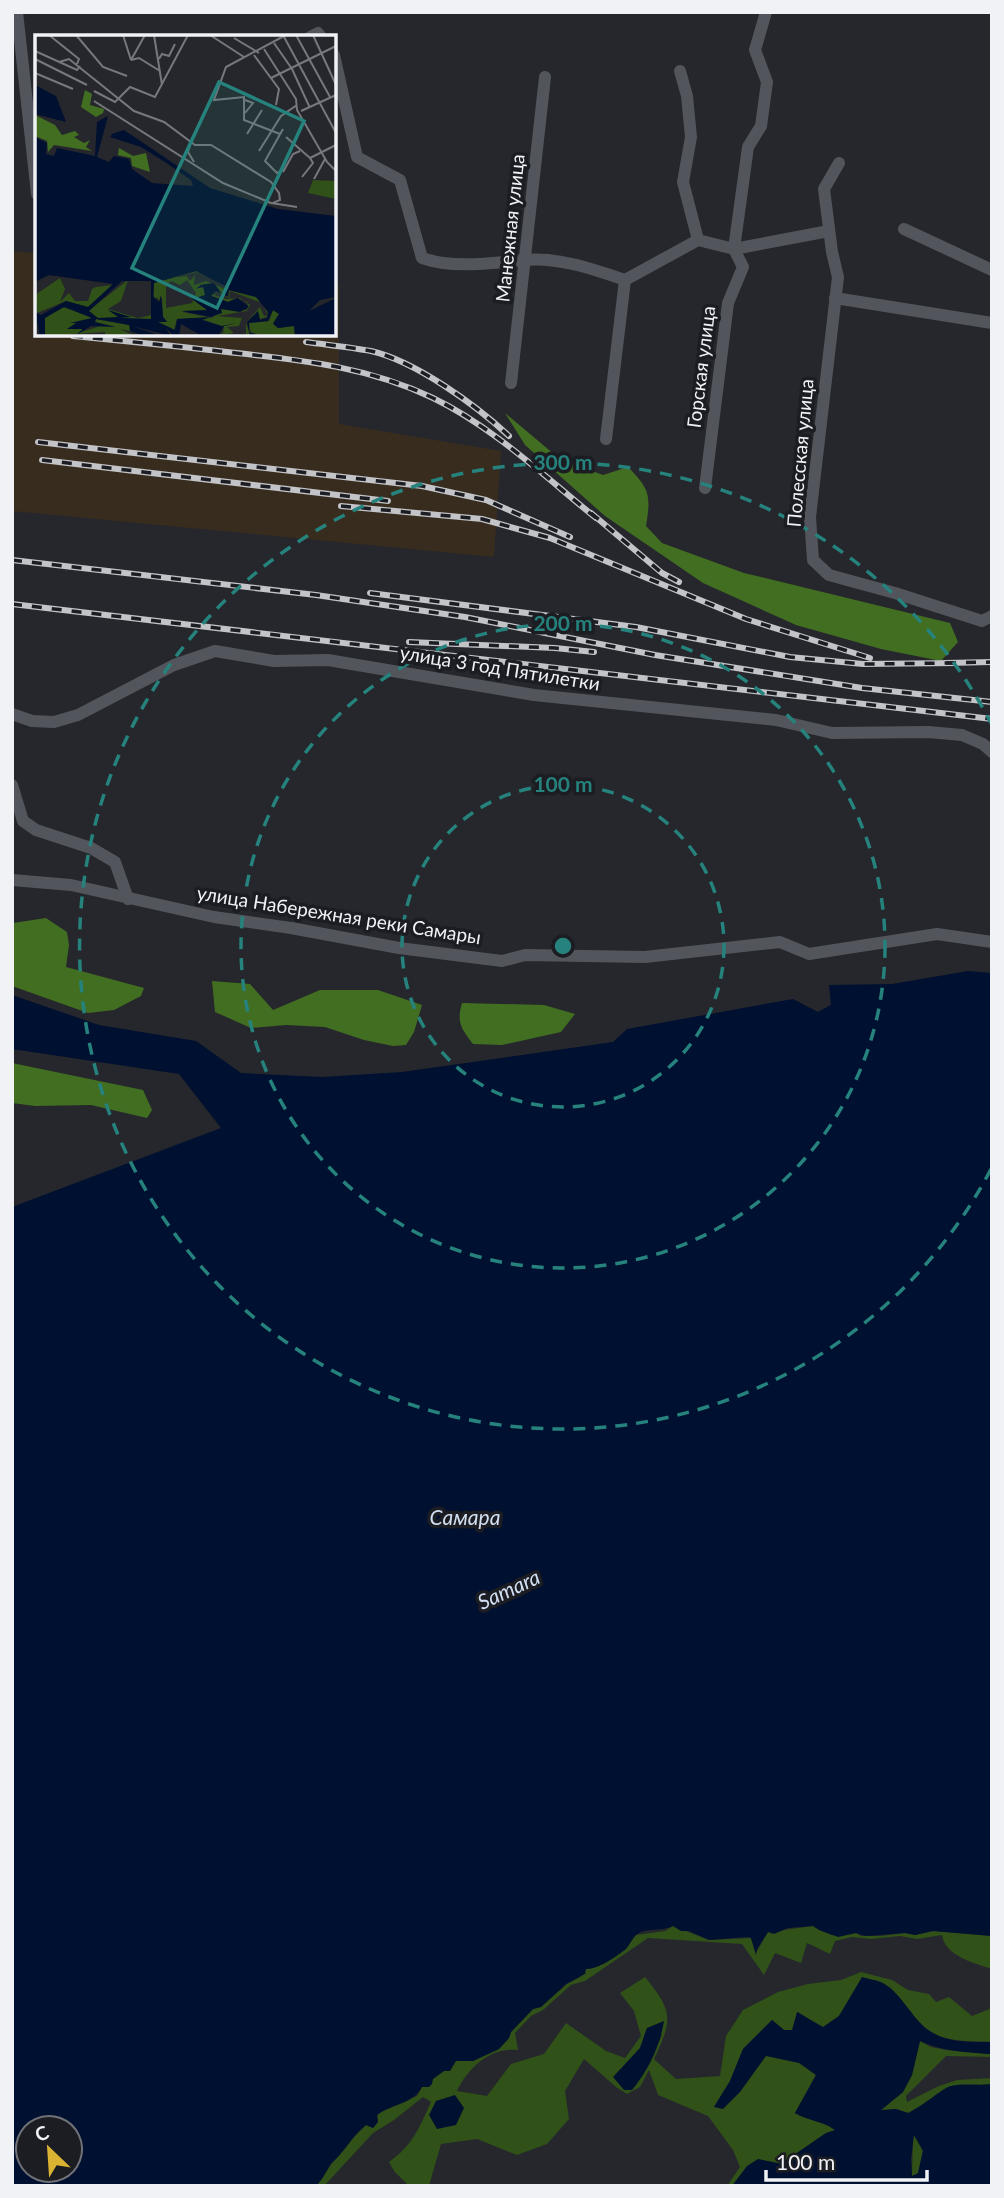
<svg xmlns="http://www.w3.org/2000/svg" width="1004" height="2198" viewBox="0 0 1004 2198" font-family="Lato,sans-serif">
<rect width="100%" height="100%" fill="#25272c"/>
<polygon fill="#382c1e" points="12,251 37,253 37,334 334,334 334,285 339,286 339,424 501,451 494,557 12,511"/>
<g fill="#305117" fill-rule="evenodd">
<path d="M 673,1926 L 709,1940 L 751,1938 L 756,1953 L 768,1932 L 813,1926 L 832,1935 L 856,1933 L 861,1936 L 880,1936 L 905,1933 L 915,1935 L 933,1931 L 992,1936 L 992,1969 C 974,1963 945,1956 942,1935 L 917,1939 L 900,1936 L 871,1939 L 852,1937 L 835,1941 L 830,1954 L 807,1943 L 801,1963 L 775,1953 L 764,1975 L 742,1944 L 648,1938 L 585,1981 L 571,1985 L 543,2010 L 531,2016 L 515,2033 L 518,2050 C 490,2047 468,2068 457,2091 L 487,2096 L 511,2064 L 544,2054 L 566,2023 L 606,2051 L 625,2058 L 641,2036 L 634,2011 L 620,1993 L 645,1977 C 673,2011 673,2019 654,2059 L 676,2079 L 720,2076 L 726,2036 L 743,2010 L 778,1992 L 808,1984 L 841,1980 L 861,1972 L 892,1980 L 908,1990 L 929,1994 L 936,2002 L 949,1997 L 972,2016 L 992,2008 L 992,2042 C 965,2041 934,2043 916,2019 C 905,2006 896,1994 882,1983 L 855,1990 L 839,2016 L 822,2028 L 798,2012 L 793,2030 L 784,2030 L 772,2020 L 743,2049 L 730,2081 L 714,2107 L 754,2070 L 766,2055 L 800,2063 L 816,2075 L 795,2113 C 809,2121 824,2121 836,2131 L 826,2133 L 781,2164 C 755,2156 746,2167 732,2186 L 727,2186 L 740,2167 L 733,2150 L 708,2116 L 658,2095 L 649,2070 L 640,2087 L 627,2094 L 616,2087 L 584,2059 L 565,2091 L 569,2119 L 547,2144 L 517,2155 L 477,2139 L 441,2144 L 429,2186 L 409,2186 L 394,2171 L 389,2162 C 413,2145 419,2128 431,2102 L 423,2097 L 394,2120 L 373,2133 L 324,2186 L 316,2186 L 343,2148 L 366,2125 L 373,2128 L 378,2122 L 377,2115 L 385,2109 L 417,2096 L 422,2087 L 456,2061 L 473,2061 L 499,2049 L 509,2038 L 511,2032 L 533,2009 L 541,2007 L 567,1984 L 580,1977 L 586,1969 C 603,1969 627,1948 636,1935 L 665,1931 ZM 647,2028 L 662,2035 L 642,2077 L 614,2077 L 640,2048 Z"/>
<polygon points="920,2041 931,2047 946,2050 992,2054 992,2057 946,2056 906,2096 907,2102 939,2086 957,2080 992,2078 992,2084 967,2086 933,2098 908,2113 896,2109 880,2111 903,2092 912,2075"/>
<polygon points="913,2134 923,2150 918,2174 912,2176"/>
</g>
<g fill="#426e21">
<path d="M 505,413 L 561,460 L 603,475 L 628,467 C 650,489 651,496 646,526 L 662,543 L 744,573 L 950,623 L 958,642 L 941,661 L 881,649 L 796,625 L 703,583 L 605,516 L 525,445 Z"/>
<polygon points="46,918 67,932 69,945 66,967 144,988 141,996 114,1010 88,1013 12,986 13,923"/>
<polygon points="212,981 250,984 273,1010 320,990 378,990 422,1005 414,1032 406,1045 393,1046 364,1040 325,1027 286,1025 251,1028 215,1012"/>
<path d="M 462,1003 L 544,1005 L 575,1014 L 561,1032 L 502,1045 L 473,1044 C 462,1029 456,1023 462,1003 Z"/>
<polygon points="12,1063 143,1090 152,1110 147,1118 91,1105 35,1106 12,1103"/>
</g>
<g fill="#001030" fill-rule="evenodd">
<path d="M 968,971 L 992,973 L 992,1936 L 933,1931 L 915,1935 L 905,1933 L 866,1936 L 856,1933 L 838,1937 C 830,1934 819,1931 813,1926 L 788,1928 L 774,1934 L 768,1932 L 757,1949 L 756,1955 L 751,1938 L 747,1937 L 709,1940 L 689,1931 L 681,1931 L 673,1926 C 662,1932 646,1927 636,1935 C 632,1938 630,1945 626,1949 C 617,1956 599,1969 586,1969 L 585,1974 L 566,1984 L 541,2007 L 533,2009 L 511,2032 L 509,2038 L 499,2049 L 473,2061 L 456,2061 L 450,2071 L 444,2071 L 433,2079 L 432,2084 L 429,2087 L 422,2087 C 413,2104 392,2104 377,2115 L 378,2122 L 373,2128 L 366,2125 C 353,2135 347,2148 336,2159 C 332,2163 331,2162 329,2167 C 325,2174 322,2180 316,2186 L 12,2186 L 12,1207 L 221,1128 L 179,1074 L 12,1049 L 12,995 L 99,1025 L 196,1041 L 241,1073 L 322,1077 L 402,1072 L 613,1042 L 627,1029 L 793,999 L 818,1012 L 831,1005 L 829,985 L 892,984 ZM 28,2128 L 70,2128 L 70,2170 L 28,2170 Z"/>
<path d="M 862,1977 C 868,1979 877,1980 883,1983 C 904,1995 912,2021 933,2033 C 950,2043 973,2042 992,2042 L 992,2054 L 988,2054 C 964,2052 941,2051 920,2041 L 912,2075 L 903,2092 L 881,2110 L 896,2109 L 908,2113 C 921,2108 942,2088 951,2086 C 965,2083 978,2086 992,2084 L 992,2186 L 732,2186 L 747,2166 L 758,2159 L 781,2164 L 826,2133 L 835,2130 C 824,2121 808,2121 795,2113 L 816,2075 L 799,2063 L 766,2056 L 740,2092 L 723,2109 L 714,2107 L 730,2081 L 743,2049 L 772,2020 L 784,2030 L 792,2030 L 797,2012 L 823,2027 L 839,2016 ZM 914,2135 L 923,2151 L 918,2173 L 912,2176 L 911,2159 Z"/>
<path d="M 664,2021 C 660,2046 648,2071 632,2090 L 624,2090 L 613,2077 L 640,2048 L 647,2028 Z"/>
<polygon points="455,2095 464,2108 456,2125 437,2129 429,2115 436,2101"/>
</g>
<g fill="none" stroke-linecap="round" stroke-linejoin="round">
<g stroke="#53555c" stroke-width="12">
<polyline points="17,12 37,194"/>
<polyline points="310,37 318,33 321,37"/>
<path d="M 334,55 L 357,157 L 400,180 L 422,258 C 454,269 490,263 524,260 C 559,257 593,269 625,280 L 698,240 L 734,249 L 829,231"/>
<polyline points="680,71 687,96 691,137 683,182 698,240"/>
<polyline points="839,163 824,189 832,252 838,277 810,517 813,560 829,575 895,593 982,621 992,616"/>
<polyline points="904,229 992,270"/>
<polyline points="835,298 992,323"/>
<polyline points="511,383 545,77"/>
<polyline points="606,439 625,280"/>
<polyline points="705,488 728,303 743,267 734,249 748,147 761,126 767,82 755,50 766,12"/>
<polyline points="12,714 32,721 54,722 78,715 174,665 215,651 274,661 328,660 534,695 776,720 832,733 928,732 962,735 983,744 992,752"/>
<polyline points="12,785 23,821 36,830 91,848 115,862 128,899"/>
<polyline points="12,880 71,885 214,917 291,928 399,948 502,961 525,955 645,957 780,942 809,954 937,934 992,942"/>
</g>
<defs>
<g id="rail">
<path d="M 73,336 C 124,341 176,346 227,352 C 300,360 366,366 433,398 C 493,427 544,476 596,518"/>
<path d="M 306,342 C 328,345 350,347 371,351 C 415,361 476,405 509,436"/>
<polyline points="38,442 422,486 486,500 570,537"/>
<polyline points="42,460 388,501"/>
<polyline points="341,506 482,519 550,538 746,619 870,658"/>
<polyline points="591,513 662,573 679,582"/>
<polyline points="12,560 316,595 465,617 655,655 862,688 992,702"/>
<polyline points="370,593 636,627 790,657 863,664 956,663"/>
<polyline points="12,604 992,719"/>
<polyline points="409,642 555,648 594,652"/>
<polyline points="946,663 992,662"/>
</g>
</defs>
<use href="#rail" stroke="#c2c4c8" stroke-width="6"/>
<use href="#rail" stroke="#1b1d23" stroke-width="3.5" stroke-dasharray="10" stroke-linecap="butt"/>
</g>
<g fill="none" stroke="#26827c" stroke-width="3.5" stroke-dasharray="12 9">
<circle cx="563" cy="946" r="161"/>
<circle cx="563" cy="946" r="322"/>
<path d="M991 1169A483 483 0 1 1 991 723"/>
</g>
<g text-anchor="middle" stroke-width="7" stroke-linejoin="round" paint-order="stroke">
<g font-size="19" fill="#f0f2f6" stroke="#1b1d23">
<text transform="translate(510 228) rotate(-84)" y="7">Манежная улица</text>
<text transform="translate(701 367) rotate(-83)" y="7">Горская улица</text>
<text transform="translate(800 453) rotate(-85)" y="7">Полесская улица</text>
<text transform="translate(500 668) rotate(9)" y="7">улица 3 год Пятилетки</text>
<text transform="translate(339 915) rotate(9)" y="7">улица Набережная реки Самары</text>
</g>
<g font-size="21" font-style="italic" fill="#d2dff2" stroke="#1b1d23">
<text x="465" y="1525">Самара</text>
<text transform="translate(509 1590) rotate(-25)" y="7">Samara</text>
</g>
</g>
<g transform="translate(35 35)">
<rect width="301" height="301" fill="#25272c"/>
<path d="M 278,145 L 301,146 L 301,164 L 273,158 ZM 162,236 L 192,251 L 193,255 L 221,262 L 229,268 L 234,281 L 225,284 L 222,277 L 219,283 L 211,287 L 215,301 L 211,301 L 211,288 L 225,272 L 229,281 L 233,280 L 227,268 L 195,256 L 194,263 L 183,258 L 179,260 L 191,264 L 205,263 L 215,270 L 212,276 L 182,281 L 207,283 L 204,291 L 192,292 L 199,298 L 181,301 L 188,298 L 189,291 L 199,289 L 186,291 L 163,283 L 142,284 L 139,295 L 123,287 L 132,286 L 128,282 L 127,262 L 125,267 L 122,262 L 119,266 L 119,248 ZM 162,237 L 187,248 L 192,255 L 171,246 L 159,250 L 160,240 L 155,246 L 152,241 L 140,242 ZM 152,245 L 161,258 L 157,268 L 131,273 L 131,251 L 136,246 L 145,250 ZM 178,248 L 184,258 L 175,260 L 193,267 L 201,263 L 213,267 L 212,275 L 186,274 L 177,283 L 148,277 L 172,275 L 159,265 L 170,260 L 170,253 L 162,253 L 166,250 ZM 25,243 L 30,254 L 25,267 L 34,258 L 40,266 L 53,266 L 57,254 L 61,252 L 78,250 L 53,272 L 31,266 L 2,278 L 0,260 ZM 93,245 L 86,266 L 73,274 L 103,283 L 116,280 L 116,284 L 62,283 L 53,276 ZM 36,272 L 57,283 L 32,294 L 47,294 L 46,297 L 69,290 L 60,287 L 61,284 L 94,290 L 104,298 L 85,294 L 100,301 L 70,301 L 70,297 L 10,301 L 10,283 L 23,273 ZM 238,275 L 244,279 L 238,288 L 243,293 L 259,291 L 260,301 L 216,299 L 214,288 L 234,286 Z" fill="#305117" fill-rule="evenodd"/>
<path d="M 50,55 L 57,59 L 55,70 L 69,74 L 68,78 L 61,82 L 46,72 ZM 0,80 L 20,90 L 27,100 L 40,96 L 44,100 L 39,102 L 49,108 L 55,105 L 51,112 L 57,116 L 19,110 L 13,117 L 12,106 L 0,101 ZM 84,113 L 98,121 L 111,118 L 115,137 L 97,131 L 96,123 L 83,120 Z" fill="#426e21"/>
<path d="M 0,50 L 21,61 L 31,87 L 0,79 ZM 73,81 L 62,122 L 74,127 L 79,121 L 94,124 L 97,134 L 117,148 L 158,151 L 156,145 L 130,127 L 106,112 L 75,102 L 77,99 L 89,95 L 175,153 L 243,174 L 301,181 L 301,262 L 285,265 L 274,276 L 301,263 L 301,301 L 260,301 L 259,291 L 243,293 L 238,289 L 244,279 L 238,275 L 233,286 L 214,288 L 214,297 L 221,299 L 215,301 L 212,287 L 223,276 L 225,285 L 232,283 L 233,277 L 221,262 L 194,255 L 193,262 L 181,256 L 176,261 L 193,267 L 203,263 L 214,272 L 205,277 L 186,274 L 187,278 L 167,285 L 187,291 L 201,288 L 189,291 L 183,301 L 167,301 L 146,289 L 144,300 L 149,301 L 139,301 L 130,292 L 136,301 L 97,291 L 123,300 L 109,301 L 95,296 L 94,290 L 61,284 L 60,287 L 81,292 L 56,291 L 40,301 L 48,294 L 32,294 L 41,288 L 35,288 L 57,283 L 29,272 L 10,283 L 10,301 L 5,301 L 0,277 L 6,280 L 31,266 L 53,272 L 78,249 L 14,240 L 0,247 L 0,102 L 12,108 L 11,119 L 19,121 L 22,113 L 60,121 L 62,87 ZM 161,236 L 194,253 L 187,259 L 179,248 L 166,250 L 161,254 L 168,251 L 170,260 L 157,264 L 172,275 L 146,276 L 176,282 L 142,284 L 140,295 L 123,287 L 132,287 L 128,282 L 126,260 L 124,267 L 118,261 L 119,248 ZM 87,246 L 116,246 L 116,284 L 85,283 L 96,282 L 73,275 L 83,282 L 63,283 L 54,276 Z" fill="#001030" fill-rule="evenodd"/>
<path fill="none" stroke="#76787d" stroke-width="2" d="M 14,0 L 44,24 L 42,29M 41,0 L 68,32 L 92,41M 88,0 L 96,25M 119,0 L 127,50M 175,0 L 209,22M 248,0 L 301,98M 261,0 L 295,62M 278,0 L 301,50M 199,3 L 224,18M 239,8 L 257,34 L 275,73M 229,14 L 261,64 L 262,75 L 292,127 L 301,136M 0,16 L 42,35 L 45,31M 219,20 L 244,54 L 241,70M 0,24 L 52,50M 124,24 L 127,19 L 134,21 L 140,9M 96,25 L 104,23 L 125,36M 96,25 L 110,0M 24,27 L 34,24 L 99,76 L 129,87 L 160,110 L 176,110 L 236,147 L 244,158 L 245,165 L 238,168M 0,38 L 38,54M 236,43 L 301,11M 59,56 L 80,67 L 95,52 L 120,62 L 153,0M 210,65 L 218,68 L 210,78M 59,66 L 188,148 L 236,168 L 262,172M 266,76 L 301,60M 212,99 L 227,75M 245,99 L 209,85 L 209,62 L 179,65 L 191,32 L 249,1M 251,102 L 275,123M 156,107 L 153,117 L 159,127M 224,116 L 246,81 L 262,70M 275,123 L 301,110M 248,135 L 242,138 L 230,126 L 248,94M 248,137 L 258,119 L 265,116M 267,142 L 278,128 L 275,123M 279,144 L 290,124"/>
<path fill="#26827c" fill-opacity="0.15" stroke="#26827c" stroke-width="3.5" d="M 184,47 L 269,86 L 182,273 L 97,233 Z"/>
<rect width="301" height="301" fill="none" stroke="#f0f2f6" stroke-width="3.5"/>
</g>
<circle cx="563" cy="946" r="10" fill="#26827c" stroke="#1b1d23" stroke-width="3.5"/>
<g font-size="21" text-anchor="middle" font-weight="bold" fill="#26827c" stroke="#1b1d23" stroke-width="7" stroke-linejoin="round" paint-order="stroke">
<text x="563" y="470">300 m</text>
<text x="563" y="631">200 m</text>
<text x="563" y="792">100 m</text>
</g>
<rect width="1004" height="2198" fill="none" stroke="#f0f2f6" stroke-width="28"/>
<g transform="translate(49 2149) rotate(335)"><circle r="33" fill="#1b1d23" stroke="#707277" stroke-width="2"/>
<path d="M0-5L12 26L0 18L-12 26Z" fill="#dab333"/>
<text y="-10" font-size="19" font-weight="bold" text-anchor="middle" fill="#f0f2f6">С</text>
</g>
<path d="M766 2170v10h161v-10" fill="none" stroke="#f0f2f6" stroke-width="3.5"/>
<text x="776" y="2170" font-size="21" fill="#f0f2f6" stroke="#1b1d23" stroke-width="5" paint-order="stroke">100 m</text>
</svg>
